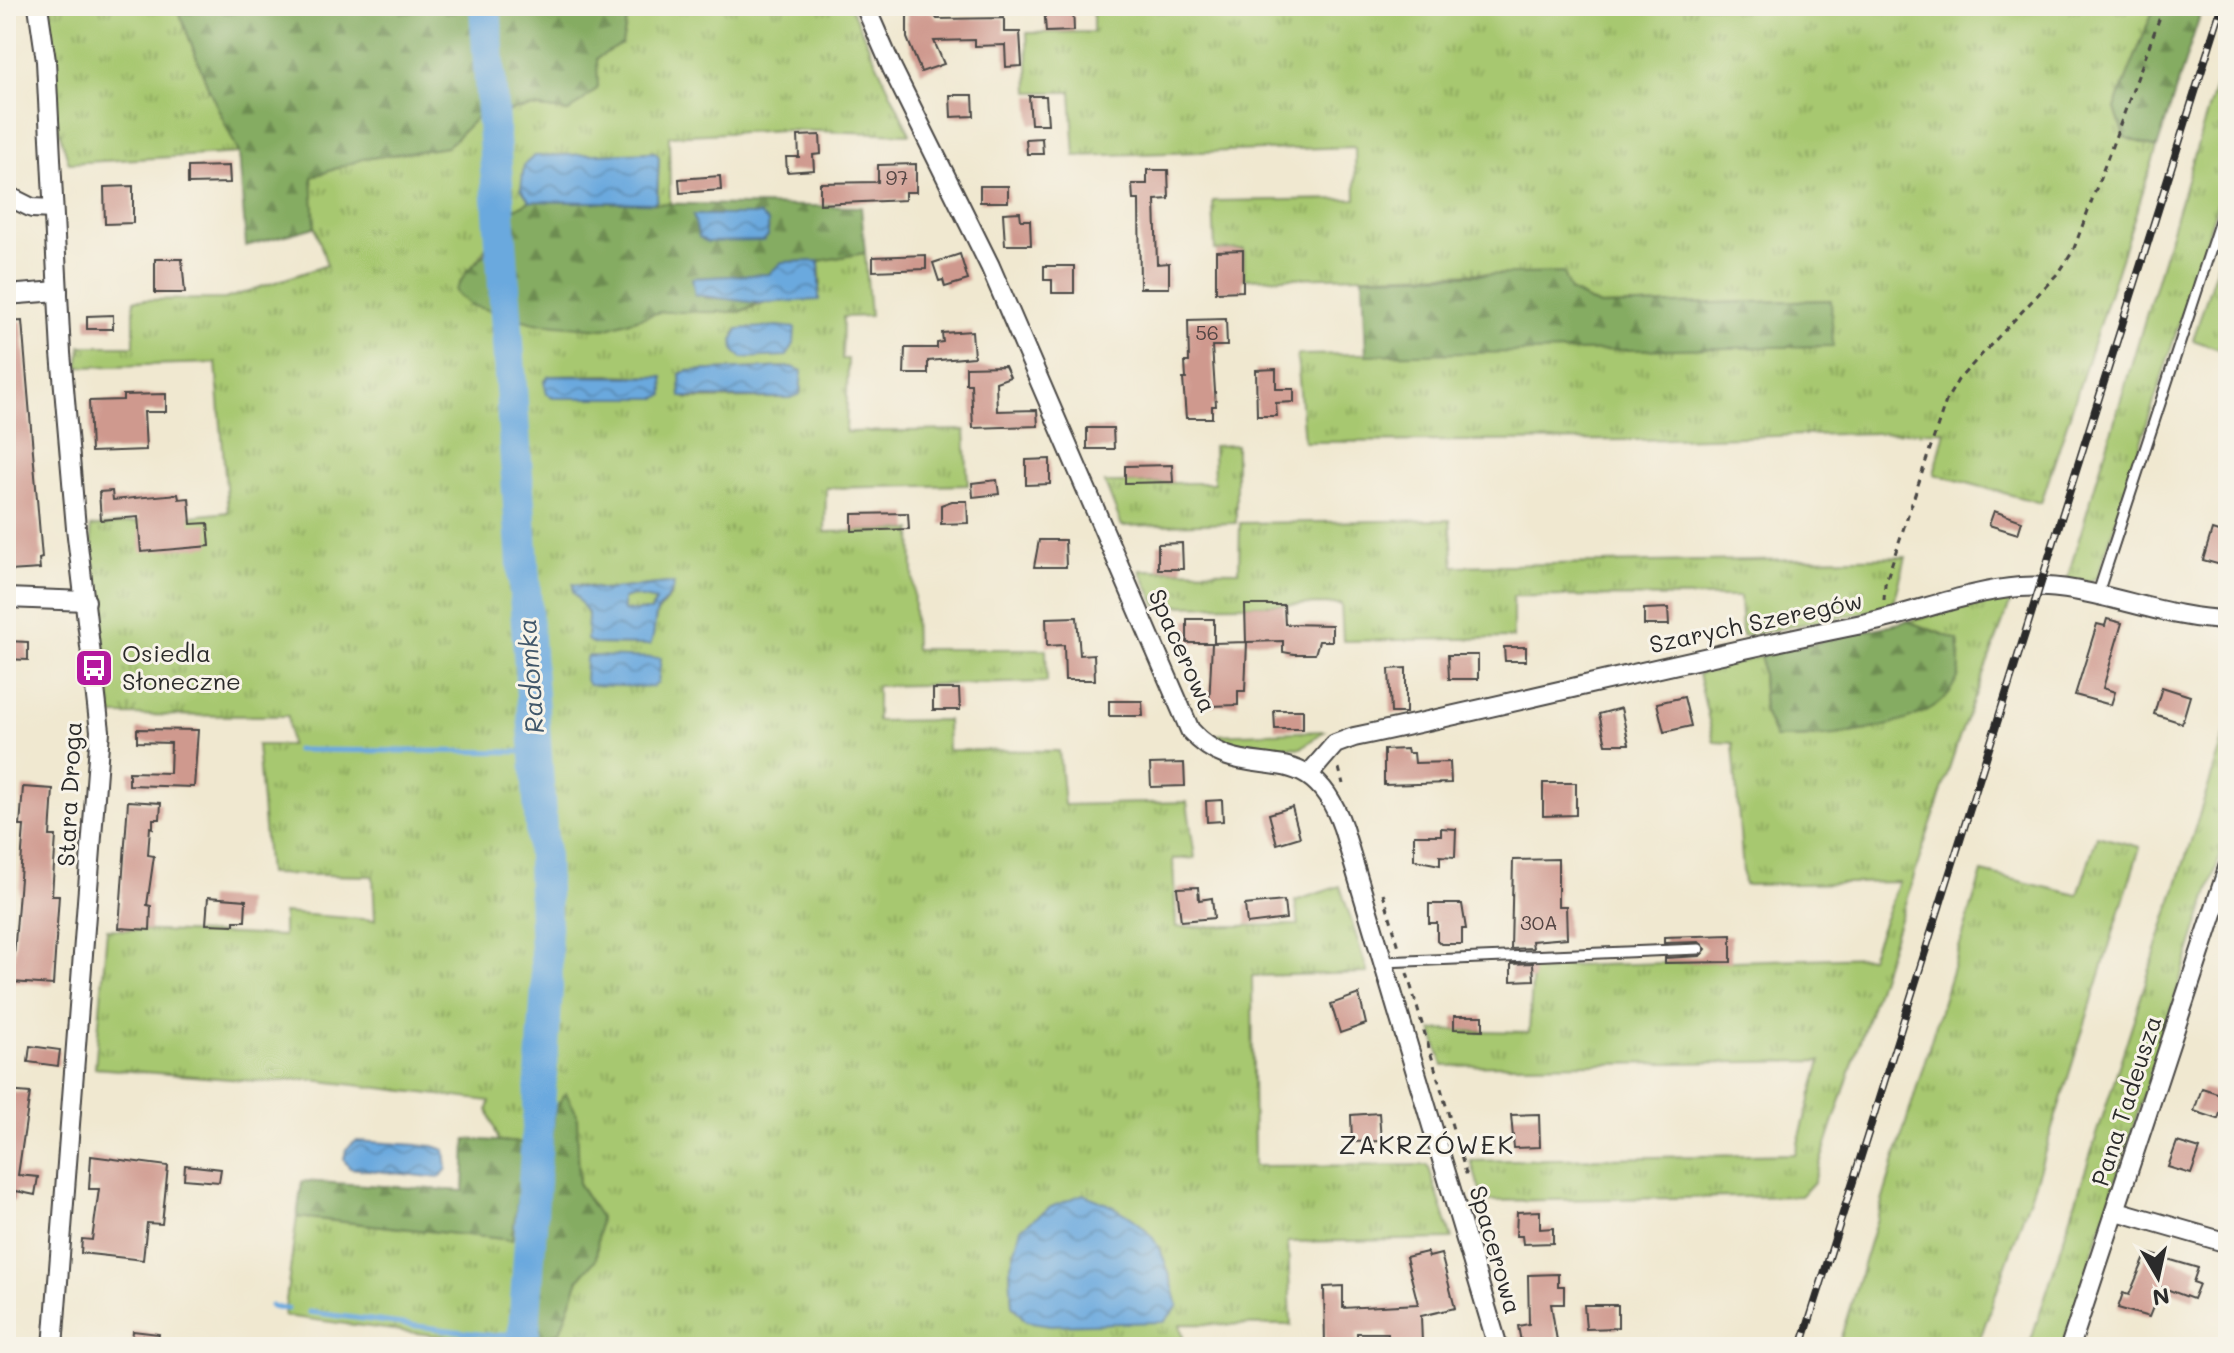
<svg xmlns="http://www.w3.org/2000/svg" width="2234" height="1353" viewBox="0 0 2234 1353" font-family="Mali,sans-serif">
<defs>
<pattern id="grass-tufts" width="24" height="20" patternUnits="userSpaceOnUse" patternTransform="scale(2)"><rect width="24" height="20" fill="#a7c870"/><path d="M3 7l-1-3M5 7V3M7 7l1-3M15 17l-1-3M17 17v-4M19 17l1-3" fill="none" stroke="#88a35c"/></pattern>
<pattern id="forest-firs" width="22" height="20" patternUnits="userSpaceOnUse" patternTransform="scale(2)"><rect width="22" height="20" fill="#85ac62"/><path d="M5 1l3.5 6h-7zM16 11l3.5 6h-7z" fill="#6d8c51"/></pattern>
<pattern id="water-waves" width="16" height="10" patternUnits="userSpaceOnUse" patternTransform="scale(2)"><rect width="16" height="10" fill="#6ba9de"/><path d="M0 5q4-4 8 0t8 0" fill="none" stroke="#588ab4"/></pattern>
</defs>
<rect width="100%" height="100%" fill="#f7f3e8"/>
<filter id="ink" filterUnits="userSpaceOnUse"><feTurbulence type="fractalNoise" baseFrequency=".0125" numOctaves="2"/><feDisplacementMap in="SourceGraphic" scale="16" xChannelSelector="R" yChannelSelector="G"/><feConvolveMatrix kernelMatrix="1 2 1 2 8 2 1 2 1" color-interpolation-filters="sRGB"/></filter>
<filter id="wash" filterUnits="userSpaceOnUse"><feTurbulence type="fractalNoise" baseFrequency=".006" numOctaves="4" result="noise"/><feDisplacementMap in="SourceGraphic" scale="32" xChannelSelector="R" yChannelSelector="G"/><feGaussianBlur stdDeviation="1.8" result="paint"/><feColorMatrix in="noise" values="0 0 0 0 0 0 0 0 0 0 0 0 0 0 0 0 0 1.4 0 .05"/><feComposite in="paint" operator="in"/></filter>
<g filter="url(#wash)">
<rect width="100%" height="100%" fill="#f0e8d0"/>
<g fill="url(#grass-tufts)" stroke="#697a4e" stroke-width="2" fill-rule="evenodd">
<polygon points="46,6 177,6 208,87 239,153 69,163 55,118"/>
<path d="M 592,6 L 850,6 L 910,134 L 782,130 L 669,136 L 670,206 L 653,203 L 657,200 L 659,157 L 655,152 L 598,155 L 521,188 L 530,201 C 484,224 499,241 467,271 L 470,305 L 604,329 L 660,312 L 739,312 L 821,285 L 819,261 L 865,253 L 870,316 L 843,317 L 842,359 L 848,359 L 846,432 L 965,430 L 968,485 L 826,488 L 825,532 L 912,530 L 915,649 L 1046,649 L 1047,682 L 877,686 L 877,721 L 947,720 L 948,750 L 1059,751 L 1064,805 L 1187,802 L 1195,858 L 1173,859 L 1176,927 L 1299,925 L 1295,901 L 1340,886 L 1368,973 L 1252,976 L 1254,1166 L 1428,1165 L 1452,1239 L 1288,1242 L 1291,1325 L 1180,1324 L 1185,1347 L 501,1347 L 501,1344 L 284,1316 L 297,1217 L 512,1240 L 525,1144 L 499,1141 L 488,1110 L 490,1101 L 304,1079 L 267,1082 L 95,1068 L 107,929 L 283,936 L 283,913 L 375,920 L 373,876 L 268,874 L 257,745 L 290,745 L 288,716 L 112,715 L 90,527 L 228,512 L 216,363 L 78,367 L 81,346 L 134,346 L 134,300 L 225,299 L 327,265 L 315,227 L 311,177 L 363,159 L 446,147 L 478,116 L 533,107 L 569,112 L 597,58 L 622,44 L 612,8 ZM 792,367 L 802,371 L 790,398 L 688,399 L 681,396 L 680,374 L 687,371 ZM 610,375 L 663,377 L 657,398 L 554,398 L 544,382 L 549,376 ZM 667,583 L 672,594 L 657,613 L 650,645 L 594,644 L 588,641 L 588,613 L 582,602 L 581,584 L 604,590 ZM 555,1108 L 578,1155 L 579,1185 L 596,1259 L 579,1279 L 560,1332 L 533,1312 ZM 1010,1269 L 1026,1321 L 1012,1305 Z"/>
<polygon points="1093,6 2155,6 2115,108 2124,137 2157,148 2041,503 1934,474 1945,431 1636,440 1304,442 1297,355 1666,349 1831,300 1599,306 1570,291 1480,273 1244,279 1244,249 1215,250 1213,201 1356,199 1355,147 1075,156 1071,92 1029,92 1027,33 1093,32"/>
<polygon points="2228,43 2228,171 2098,576 2089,582 2067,579"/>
<polygon points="2221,253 2228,255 2228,352 2193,340"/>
<polygon points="1236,445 1236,523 1122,526 1105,483 1214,483 1213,446"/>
<polygon points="1450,520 1454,566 1906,557 1893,607 1742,636 1740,597 1513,596 1513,638 1343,641 1341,604 1157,606 1140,570 1239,571 1240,523"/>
<polygon points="633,596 656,600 650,612 623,611 623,599"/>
<path d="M 2012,598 L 1959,738 L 1814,1182 L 1801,1196 L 1483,1201 L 1471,1161 L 1795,1154 L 1821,1061 L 1443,1066 L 1432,1030 L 1529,1032 L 1533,967 L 1870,957 L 1899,882 L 1744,885 L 1733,743 L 1714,742 L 1698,674 L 1761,656 L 1764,712 L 1775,738 C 1823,738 1940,731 1958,677 C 1962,667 1959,651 1958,640 L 1907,621 Z"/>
<polygon points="2228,725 2228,832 2062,1347 2029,1347"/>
<polygon points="1324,731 1301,748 1258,744 1258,751 1235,748 1211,735"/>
<polygon points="2097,836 2140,847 2037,1177 1977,1347 1838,1347 1982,872 2078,895"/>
</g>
<g fill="url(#forest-firs)" stroke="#586c46" stroke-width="2">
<polygon points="177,6 592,6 612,8 627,21 622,44 597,58 598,88 569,112 533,107 478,116 447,147 363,159 312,177 315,227 246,246 239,153 208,87"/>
<polygon points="2155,6 2203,6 2157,148 2124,137 2115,108"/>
<polygon points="530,201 861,207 865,253 819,261 782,262 769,274 692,278 705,298 740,299 758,303 740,312 660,312 604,329 534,323 470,305 455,291 467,271 485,254 491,231 509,212"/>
<polygon points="1563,273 1570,291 1599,306 1831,300 1833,346 1366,355 1363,277"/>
<path d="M 1907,621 L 1958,640 C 1959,650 1962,667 1958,677 C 1941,731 1823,738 1775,738 L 1764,712 L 1761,656 Z"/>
<polygon points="566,1093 577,1114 579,1185 600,1217 596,1259 579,1279 560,1332 537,1340 533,1312 555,1108"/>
<polygon points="466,1139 525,1143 512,1240 297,1217 302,1181 464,1191"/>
</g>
<g fill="url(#water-waves)" stroke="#4b6a84" stroke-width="2" fill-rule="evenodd">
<polygon points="655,152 659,157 657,200 653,203 530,201 521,189 524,165 534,156"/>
<polygon points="693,215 760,215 768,222 768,236 763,241 707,242 699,237"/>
<polygon points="819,261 819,300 758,303 695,295 692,278 769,274 782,262"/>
<polygon points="778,326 795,328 794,344 787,356 742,358 734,351 733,339 738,329"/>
<polygon points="792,367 802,371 800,394 790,398 681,397 680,374 687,371"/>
<polygon points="549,376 663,377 664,395 657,398 554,398 547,394 544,382"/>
<path d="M 667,583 L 674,584 C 672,597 663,601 657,612 C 653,623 656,634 650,645 L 594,644 L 587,640 L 588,613 L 573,592 L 573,584 L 604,590 ZM 633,596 L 656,601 L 651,611 L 623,611 L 623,599 Z"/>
<polygon points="589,656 661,658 658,683 652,687 589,685 585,680 586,658"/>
<polygon points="356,1141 433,1146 445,1150 447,1169 439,1178 350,1168 344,1160 346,1149"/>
<path d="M 1083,1194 C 1151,1220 1161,1237 1178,1306 L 1164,1322 L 1050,1325 L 1026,1321 L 1012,1305 L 1010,1269 L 1021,1228 L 1051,1207 Z"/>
</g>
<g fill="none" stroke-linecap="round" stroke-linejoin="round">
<g stroke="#6ba9de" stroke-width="5">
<polyline points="296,750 536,752"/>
<polyline points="271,1306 288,1309"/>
<polyline points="309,1312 495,1336 524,1331"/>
</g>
<polyline stroke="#6ba9de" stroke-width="32" points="485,6 543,858 547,988 524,1331 520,1347"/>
</g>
<g id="blocks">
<g fill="#cf998e">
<polygon points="1044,6 1073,6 1074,31 1046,32"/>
<polygon points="932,12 937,19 1004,18 1004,32 1020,32 1022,66 1006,67 1005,45 975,46 975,40 934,41 944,64 921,72 907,38 907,13"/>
<polygon points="950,95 973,95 974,116 951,117"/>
<polygon points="1029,96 1046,96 1048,124 1031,124"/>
<polygon points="820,135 821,154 813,155 814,170 787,172 786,157 799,157 798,136"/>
<polygon points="1042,138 1043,154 1027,154 1026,139"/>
<polygon points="916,164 916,192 905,192 905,200 820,204 820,183 878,182 878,165"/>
<polygon points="229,166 230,183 188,184 188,167"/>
<polygon points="1147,170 1168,170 1169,199 1155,200 1157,264 1169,263 1169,288 1140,288 1139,200 1133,200 1132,184 1147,184"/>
<polygon points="720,176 721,190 680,193 679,179"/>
<polygon points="133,186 133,223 105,224 104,187"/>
<rect x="980" y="186" width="28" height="16"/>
<polygon points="1020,212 1021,220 1030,220 1031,245 1005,245 1003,213"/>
<polygon points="1243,250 1243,291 1216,292 1216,251"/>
<polygon points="960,254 968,280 945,287 943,280 939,281 933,263"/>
<polygon points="926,255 926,269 873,271 873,257"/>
<polygon points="155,259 182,259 185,293 155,293"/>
<polygon points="1044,266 1074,266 1074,293 1052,293 1052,280 1044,280"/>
<polygon points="113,315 113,329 87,329 87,316"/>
<polygon points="1226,319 1227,346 1212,346 1216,406 1212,406 1212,418 1186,418 1183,379 1186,379 1185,362 1189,362 1188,320"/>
<polygon points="22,321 42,558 39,559 40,569 9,571 6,322"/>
<polygon points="972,331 974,357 928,361 928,374 904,374 905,348 937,348 937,343 943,342 942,333"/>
<polygon points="1005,366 1010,377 996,382 997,411 1037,410 1038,426 973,428 971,384 966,384 966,367"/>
<polygon points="1276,369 1276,389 1294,389 1294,402 1276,403 1277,416 1257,416 1256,370"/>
<polygon points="166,394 166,412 144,412 146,450 91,452 89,401 123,400 123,395"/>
<polygon points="1087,428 1113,428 1114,449 1087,449"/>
<polygon points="1050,459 1050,484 1026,485 1026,460"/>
<polygon points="1172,465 1173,482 1125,483 1125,466"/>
<polygon points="997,480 999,494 973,497 972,483"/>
<polygon points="112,491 113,500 178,494 179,499 189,498 191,524 208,523 210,546 141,552 138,517 101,520 99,492"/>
<polygon points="952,501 967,501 968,523 941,524 941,505"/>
<polygon points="1994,511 2022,521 2018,534 1989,525"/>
<polygon points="908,513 909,529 852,531 852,514"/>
<polygon points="2212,530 2228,535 2228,567 2203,560"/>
<polygon points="1039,540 1065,540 1066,567 1034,567"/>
<polygon points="1182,543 1183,569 1158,569 1158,544"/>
<polygon points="1245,605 1284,605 1285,624 1332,625 1332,641 1319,641 1315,654 1294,654 1283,652 1283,641 1247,642 1245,691 1238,691 1238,705 1209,706 1212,643 1187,643 1187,619 1214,619 1214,643 1246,642"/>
<polygon points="1668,608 1669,625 1644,625 1644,609"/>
<polygon points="1077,617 1080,655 1094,654 1095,680 1065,680 1064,645 1047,646 1046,618"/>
<polygon points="2107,619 2122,623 2103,688 2115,692 2111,705 2075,695 2097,624 2105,626"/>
<polygon points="6,641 28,642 28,660 6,659"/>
<polygon points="1504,647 1526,647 1526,661 1505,661"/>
<polygon points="1448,655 1478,655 1478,679 1449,679"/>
<polygon points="1406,668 1406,713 1391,713 1389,669"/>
<polygon points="2162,687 2190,696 2182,723 2154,714"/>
<polygon points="933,689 959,689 960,710 933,710"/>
<polygon points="1684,697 1691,726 1664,732 1657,703"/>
<polygon points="1109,701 1142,701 1143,716 1109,716"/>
<polygon points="1621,708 1629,744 1606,744 1599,714"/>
<polygon points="1274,710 1303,710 1303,729 1275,729"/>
<polygon points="137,729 198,730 194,787 129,785 129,772 170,773 171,743 137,742"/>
<polygon points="1407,749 1408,753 1414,753 1415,763 1450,762 1451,783 1384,785 1384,750"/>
<polygon points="1184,763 1185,786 1151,787 1150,764"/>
<polygon points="1543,783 1576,783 1576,815 1543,816"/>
<polygon points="23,787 53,789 50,836 56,836 52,895 59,895 53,985 12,982 24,826 20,826"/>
<polygon points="1222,800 1223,821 1207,822 1206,801"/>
<polygon points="128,801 161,803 160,819 153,819 153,828 150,827 148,855 154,856 147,905 151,906 150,930 119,928"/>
<polygon points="1292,807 1300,837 1277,844 1269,814"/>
<polygon points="1441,828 1456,829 1455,857 1440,856 1440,865 1414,860 1414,835 1441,835"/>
<polygon points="1558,859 1558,906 1566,906 1567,938 1532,941 1533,948 1511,949 1513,860"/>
<polygon points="1198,887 1199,900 1212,898 1214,918 1181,921 1177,888"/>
<polygon points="208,897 246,900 245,921 234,921 234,925 206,924"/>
<polygon points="1284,901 1286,919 1247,924 1245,905"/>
<polygon points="1429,904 1462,904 1466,929 1462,929 1462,944 1441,944 1437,940 1437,923 1429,923"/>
<polygon points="1731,935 1731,962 1665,963 1665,958 1700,956 1706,949 1699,942 1664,943 1664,937"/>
<polygon points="1533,963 1534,980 1511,981 1511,964"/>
<polygon points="1359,994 1366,1024 1340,1033 1331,1004"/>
<polygon points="1454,1016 1483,1016 1483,1030 1454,1029"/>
<polygon points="30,1046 60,1050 58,1066 28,1062"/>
<polygon points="2202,1088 2226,1096 2218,1119 2194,1111"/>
<polygon points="6,1091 30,1093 18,1175 38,1177 35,1195 16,1191 15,1201 6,1201"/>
<polygon points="1379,1113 1381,1141 1352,1142 1351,1115"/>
<polygon points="1539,1114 1540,1147 1514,1148 1511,1115"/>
<polygon points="2177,1142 2200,1149 2191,1174 2168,1167"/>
<polygon points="91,1156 168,1166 162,1224 147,1223 143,1260 81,1253 82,1239 92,1240 99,1189 89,1189"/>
<polygon points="185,1165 221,1169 219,1182 184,1179"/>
<polygon points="1540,1211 1540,1229 1553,1228 1553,1243 1523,1244 1522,1236 1516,1236 1517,1212"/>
<polygon points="1427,1252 1429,1257 1441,1254 1455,1308 1421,1316 1422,1343 1388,1344 1388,1333 1357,1333 1357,1346 1325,1347 1324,1287 1343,1286 1343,1308 1418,1304 1406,1257"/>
<polygon points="2147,1253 2198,1268 2193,1282 2199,1284 2193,1299 2161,1287 2149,1317 2118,1308 2123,1293 2129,1295"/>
<polygon points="1558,1274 1558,1286 1564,1286 1564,1304 1551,1304 1558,1347 1522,1347 1518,1326 1529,1324 1528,1275"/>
<polygon points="1584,1305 1618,1305 1618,1328 1586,1329"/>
<polygon points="133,1331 159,1334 157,1347 131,1347"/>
</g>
</g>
</g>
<g filter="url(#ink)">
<use href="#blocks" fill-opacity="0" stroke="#494744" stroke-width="2"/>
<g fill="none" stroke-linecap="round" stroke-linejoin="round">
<defs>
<g id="lane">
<polyline points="2098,593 2228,196"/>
<polyline points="1383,962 1699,949"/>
</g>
<g id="street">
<polyline points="38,6 46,61 61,353 76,528 100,731 53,1347"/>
<path d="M 865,6 L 892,68 L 990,266 L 1190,730 C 1245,793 1308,726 1343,828 L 1498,1347"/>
<polyline points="6,195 32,208 53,209"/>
<polyline points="6,295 58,291"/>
<polyline points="6,598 86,601"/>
<path d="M 1310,773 L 1335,744 L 1354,737 C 1525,701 1696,657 1867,623 C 1919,612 1968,591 2020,587 C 2092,582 2157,619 2228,620"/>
<polyline points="2117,1211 2228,1243"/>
<polyline points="2070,1347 2228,868"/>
</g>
</defs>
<use href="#lane" stroke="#494744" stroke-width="13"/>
<use href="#street" stroke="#494744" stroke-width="22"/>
<g stroke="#494744" stroke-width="3" stroke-dasharray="6 6" stroke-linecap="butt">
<polyline points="1884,600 1885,584 1946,401 1958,380 2060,271 2073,251 2164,6"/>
<polyline points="1339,768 1343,784"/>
<polyline points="1383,893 1399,947"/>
<polyline points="1407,973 1468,1180"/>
</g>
<use href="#lane" stroke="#fff" stroke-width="9"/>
<use href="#street" stroke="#fff" stroke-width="18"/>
<defs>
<polyline id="rail" points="1801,1347 2222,6"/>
</defs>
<use href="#rail" stroke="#2b2b2b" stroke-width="8"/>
<use href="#rail" stroke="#f7f3e8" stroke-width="5" stroke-dasharray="15" stroke-linecap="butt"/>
</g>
</g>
<defs>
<symbol id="bus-square" viewBox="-11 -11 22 22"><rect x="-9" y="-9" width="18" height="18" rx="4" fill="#b5179e" stroke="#f7f3e8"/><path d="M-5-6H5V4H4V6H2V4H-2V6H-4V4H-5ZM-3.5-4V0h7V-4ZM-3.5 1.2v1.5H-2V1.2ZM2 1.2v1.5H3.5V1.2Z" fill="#fff"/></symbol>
</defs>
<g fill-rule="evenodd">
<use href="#bus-square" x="72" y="646" width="44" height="44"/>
</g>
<g text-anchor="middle" stroke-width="6" stroke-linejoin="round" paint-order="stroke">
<g font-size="20" fill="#544644">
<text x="897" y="185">97</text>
<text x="1207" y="340">56</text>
<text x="1539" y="930">30A</text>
</g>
<g font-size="24" fill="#2b2b2b" stroke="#f7f3e8">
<text transform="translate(1756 623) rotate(-12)" y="8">Szarych Szeregów</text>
<text transform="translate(1182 651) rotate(66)" y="8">Spacerowa</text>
<text transform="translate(70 794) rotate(-87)" y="8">Stara Droga</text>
<text transform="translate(2127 1101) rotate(-72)" y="8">Pana Tadeusza</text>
<text transform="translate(1495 1250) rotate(74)" y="8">Spacerowa</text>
</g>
<g font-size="24" fill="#2b2b2b" stroke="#f7f3e8" text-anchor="start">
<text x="122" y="662">Osiedla<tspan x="122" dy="28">Słoneczne</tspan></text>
</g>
<g font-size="26" font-style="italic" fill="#41576a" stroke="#f7f3e8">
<text transform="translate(531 676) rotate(-94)" y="9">Radomka</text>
</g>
<g font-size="26" letter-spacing="2" fill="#2b2b2b" stroke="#f7f3e8">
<text x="1427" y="1154">ZAKRZÓWEK</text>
</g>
</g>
<rect width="2234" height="1353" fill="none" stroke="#f7f3e8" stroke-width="32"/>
<g transform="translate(2158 1277) rotate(171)" stroke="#f7f3e8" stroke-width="6" paint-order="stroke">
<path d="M0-6L14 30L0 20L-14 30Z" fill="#2b2b2b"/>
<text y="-12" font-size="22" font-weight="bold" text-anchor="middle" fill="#2b2b2b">N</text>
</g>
</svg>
